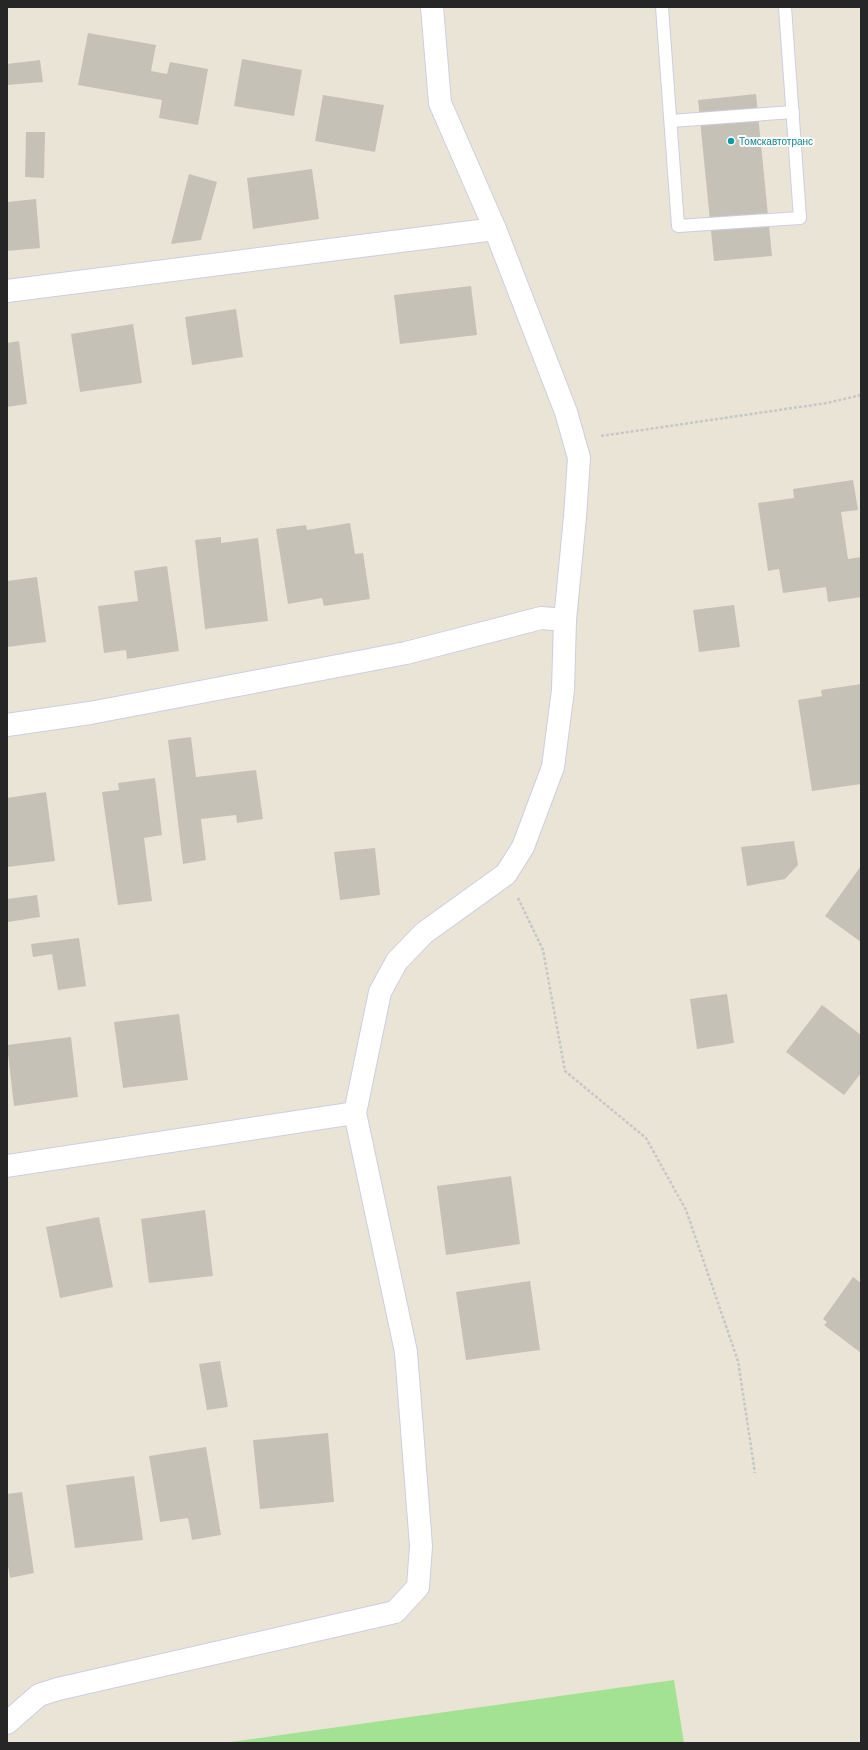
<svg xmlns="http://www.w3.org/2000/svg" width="868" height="1750" viewBox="0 0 868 1750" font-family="'DM Sans',sans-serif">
<rect width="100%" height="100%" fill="#eae4d7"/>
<polygon fill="#a3e292" points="674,1680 684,1743 224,1743"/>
<g fill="#c5c1b7">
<polygon points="88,33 156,45 151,71 167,74 170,62 208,69 198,125 159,118 162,100 78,85"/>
<polygon points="242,59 302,70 294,116 234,106"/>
<polygon points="40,60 43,82 7,85 7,64"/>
<polygon points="756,94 772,256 714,261 698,100"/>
<polygon points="323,95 384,105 375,152 315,141"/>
<polygon points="26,132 45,132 44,178 25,177"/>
<polygon points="312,169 319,219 253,229 247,178"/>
<polygon points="189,174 217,182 201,240 171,244"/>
<polygon points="36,199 40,248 7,251 7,202"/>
<polygon points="471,286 477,335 400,344 394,295"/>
<polygon points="236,309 243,357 192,365 185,317"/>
<polygon points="133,324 142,383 80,392 71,334"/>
<polygon points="19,341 27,404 7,407 7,343"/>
<polygon points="853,480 858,510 841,512 848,559 861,557 861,597 828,602 826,587 783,593 779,569 768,571 758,503 794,498 793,489"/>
<polygon points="350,523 355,554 363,553 370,599 324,606 322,598 288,604 276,529 306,525 307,530"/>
<polygon points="221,537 221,543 258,538 268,621 205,629 195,540"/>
<polygon points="167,566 179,651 127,659 126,650 104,653 98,606 138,601 134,571"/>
<polygon points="37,577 46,642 7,647 7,581"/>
<polygon points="734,605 740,647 699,652 693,610"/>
<polygon points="861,684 861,784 812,791 798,700 822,696 821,690"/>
<polygon points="191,737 196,777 256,770 263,819 237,823 236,815 201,819 206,860 183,864 168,740"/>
<polygon points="155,778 162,835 144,838 152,901 118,905 102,792 119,790 118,783"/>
<polygon points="46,792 55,861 7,867 7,798"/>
<polygon points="794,841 798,865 785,879 747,886 741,847"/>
<polygon points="375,848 380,895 340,900 334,852"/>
<polygon points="861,866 861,942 825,916"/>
<polygon points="37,895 40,917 8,922 7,899"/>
<polygon points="79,938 86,986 58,990 52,954 33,957 31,944"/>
<polygon points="727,994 734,1043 697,1049 690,999"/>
<polygon points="822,1005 861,1035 861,1073 844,1095 786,1052"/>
<polygon points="179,1014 188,1080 123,1088 114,1022"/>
<polygon points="71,1037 78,1097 14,1106 7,1045"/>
<polygon points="511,1176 520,1244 446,1255 437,1186"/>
<polygon points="205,1210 213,1276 149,1283 141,1219"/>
<polygon points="99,1217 113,1287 60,1298 46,1227"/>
<polygon points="853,1277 861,1283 861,1353 824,1325 827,1322 823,1319"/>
<polygon points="530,1281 540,1350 466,1360 456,1292"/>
<polygon points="220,1361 228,1407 207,1410 199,1364"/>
<polygon points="328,1433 334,1502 260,1509 253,1440"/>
<polygon points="206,1447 221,1535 192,1540 188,1518 160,1522 149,1456"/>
<polygon points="134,1476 143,1540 75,1548 66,1485"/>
<polygon points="22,1492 34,1573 10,1578 7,1560 7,1494"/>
</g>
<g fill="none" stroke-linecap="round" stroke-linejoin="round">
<defs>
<g id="lane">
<polyline points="662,7 678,226 800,218 785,7"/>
<polyline points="671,121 793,112"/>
</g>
<g id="street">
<polyline points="7,291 495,229"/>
<polyline points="7,725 90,713 406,653 541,618 565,620"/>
<polyline points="7,1166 355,1113"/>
<polyline points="7,1723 39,1695 58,1689 395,1612 418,1587 421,1546 406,1352 355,1113 380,992 397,961 424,933 506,874 523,847 553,767 563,690 565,620 575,517 579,458 566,412 495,229 440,103 432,7"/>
</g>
</defs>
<use href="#lane" stroke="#cdcee0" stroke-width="14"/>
<use href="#street" stroke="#cdcee0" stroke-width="24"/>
<g stroke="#c7c7c7" stroke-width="2.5" stroke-dasharray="3 2" stroke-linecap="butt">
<polyline points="601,436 827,403 861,395"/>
<polyline points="518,898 543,950 565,1071 646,1138 686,1210 738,1361 755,1473"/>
</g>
<use href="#lane" stroke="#fff" stroke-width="12"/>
<use href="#street" stroke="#fff" stroke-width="22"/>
</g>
<circle fill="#0f9aa8" stroke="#fff" stroke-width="1.5" cx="731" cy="141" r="4"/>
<g text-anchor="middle" stroke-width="4" stroke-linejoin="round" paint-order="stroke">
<g font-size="10" fill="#0d838f" stroke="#fff" text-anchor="start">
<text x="739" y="145">Томскавтотранс</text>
</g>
</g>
<rect width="868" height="1750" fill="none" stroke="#262626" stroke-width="16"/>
</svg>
